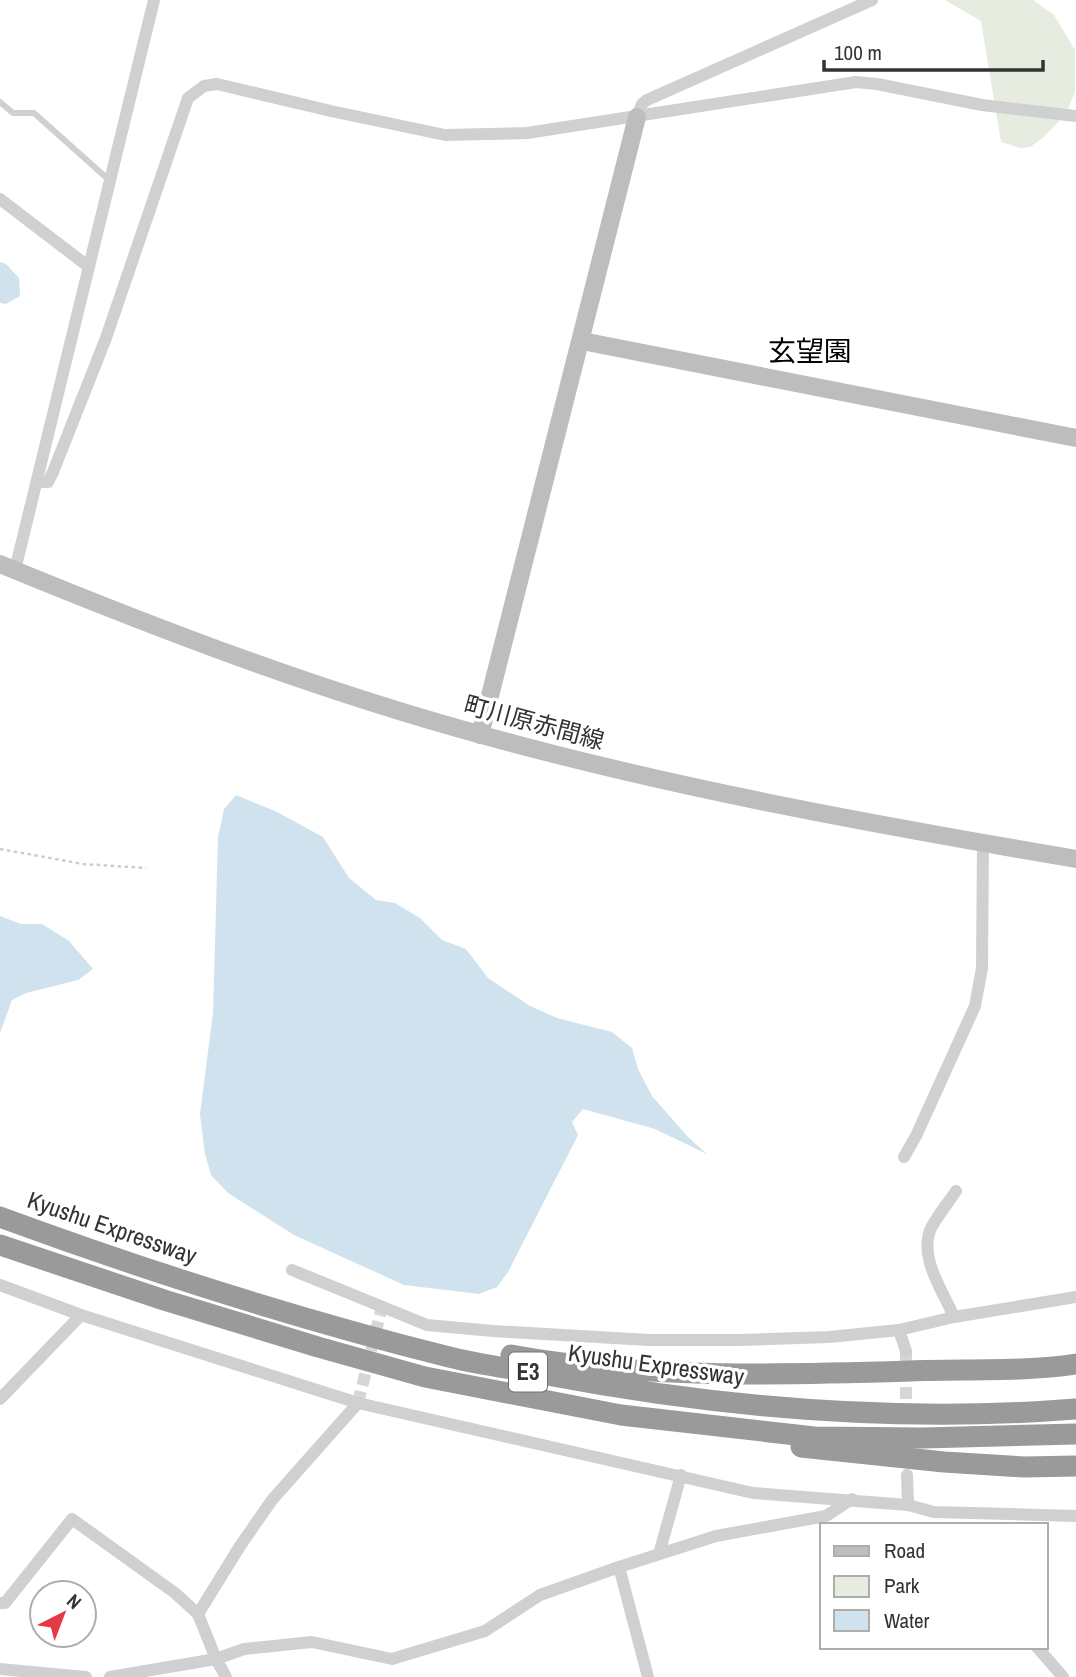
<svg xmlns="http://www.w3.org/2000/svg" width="1076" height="1677" viewBox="0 0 1076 1677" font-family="'Archivo Narrow','Noto Sans JP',sans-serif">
<rect width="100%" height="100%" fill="#fff"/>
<polygon fill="#e6ecdf" points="945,0 1033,0 1054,15 1075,50 1075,92 1066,114 1043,138 1030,147 1020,148 1001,142 981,21"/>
<g fill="#cfe2ee">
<polygon points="0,262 6,264 19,278 20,296 6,304 0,303"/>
<polygon points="236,795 275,811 323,837 349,878 376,900 395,903 420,918 442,940 466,949 488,978 530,1006 557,1018 612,1032 632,1048 638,1069 652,1096 688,1137 707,1154 655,1129 583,1109 572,1122 578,1135 508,1272 497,1287 479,1294 404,1285 294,1235 228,1193 211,1175 205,1154 200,1114 213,1013 218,837 224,809"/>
<polygon points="0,916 21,924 42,924 69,941 93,969 78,980 26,993 12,1000 0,1033"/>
</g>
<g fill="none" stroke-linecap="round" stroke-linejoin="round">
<g stroke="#d6d6d6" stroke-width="12" stroke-dasharray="12 6" stroke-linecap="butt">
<polyline points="906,1351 906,1420"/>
<polyline points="358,1403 382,1307"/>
</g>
<polyline stroke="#cdcdcd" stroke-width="2.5" stroke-dasharray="3.5 3.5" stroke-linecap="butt" points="0,849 83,864 146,868"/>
<polyline stroke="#d0d0d0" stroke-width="6" points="0,102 13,113 34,113 109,180"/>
<g stroke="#d0d0d0" stroke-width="12">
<polyline points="637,117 642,104 647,100 872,0"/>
<polyline points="0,199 89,267"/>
<polyline points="37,482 48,482 53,472 106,338 188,98 204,86 217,84 331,111 445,135 527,133 856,82 877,84 982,105 1076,116"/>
<polyline points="15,570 154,0"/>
<polyline points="904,1157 916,1136 975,1006 982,968 983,843"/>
<polyline points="292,1270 427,1325 493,1331 649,1340 739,1340 829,1337 899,1330"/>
<polyline points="0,1285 81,1315 358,1403 753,1493 908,1505 934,1512 1076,1516"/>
<path d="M 954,1317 C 943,1291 918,1257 931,1228 C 938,1215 948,1203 956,1191"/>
<polyline points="906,1351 899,1330 954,1317 1076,1297"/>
<polyline points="0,1399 81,1315"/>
<polyline points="907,1475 908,1505"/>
<polyline points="659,1554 681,1475"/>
<polyline points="619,1567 648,1677"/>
<polyline points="0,1603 5,1603 72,1519 175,1593 198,1614"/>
<polyline points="1037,1647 1063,1677"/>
<polyline points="0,1669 86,1677"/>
<polyline points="110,1677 216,1659 244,1649 312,1642 392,1659 485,1631 540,1595 619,1567 716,1536 826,1516 852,1499"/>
<polyline points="226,1677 216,1659 198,1614 240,1546 272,1500 358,1403"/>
</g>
<g stroke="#bdbdbd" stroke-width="18">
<polyline points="582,341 1076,438"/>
<path d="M 0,564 C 158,629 317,690 482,735 C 677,789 877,825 1076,859"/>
<polyline points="480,735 637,117"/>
</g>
<g stroke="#9a9a9a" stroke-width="21">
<path d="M 0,1217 C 147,1271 297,1319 449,1357 C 481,1365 515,1369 547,1375 C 721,1408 899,1423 1076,1409"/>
<polyline points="0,1245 164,1300 318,1347 425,1377 621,1415 814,1437 923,1438 1076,1434"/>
<path d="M 511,1355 C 643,1379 777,1375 911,1371 C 963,1369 1025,1372 1076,1364"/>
<polyline points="801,1447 944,1462 1024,1467 1076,1466"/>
</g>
</g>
<g text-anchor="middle" stroke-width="7" stroke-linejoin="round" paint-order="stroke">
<rect fill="#fff" stroke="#707070" stroke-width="2" x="509" y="1352.5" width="38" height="39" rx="5"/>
<g font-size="23" font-weight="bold" fill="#333">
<text x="528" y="1380">E3</text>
</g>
<g font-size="24" fill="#333" stroke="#fff">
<text transform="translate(534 723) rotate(15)" y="8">町川原赤間線</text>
<text transform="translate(112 1228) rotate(19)" y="8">Kyushu Expressway</text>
<text transform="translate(656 1365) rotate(8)" y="8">Kyushu Expressway</text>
</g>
<g font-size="28" fill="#000" stroke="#fff">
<text x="810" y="361">玄望園</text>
</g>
</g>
<rect x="820" y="1523" width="228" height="126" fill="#ffffff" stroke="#adadad" stroke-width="2"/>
<rect x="834" y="1546" width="35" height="10" fill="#bdbdbd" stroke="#adadad" stroke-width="2"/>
<text x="884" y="1558" font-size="21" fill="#333333">Road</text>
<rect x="834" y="1576" width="35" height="21" fill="#e6ecdf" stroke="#adadad" stroke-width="2"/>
<text x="884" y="1593" font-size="21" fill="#333333">Park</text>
<rect x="834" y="1610" width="35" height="21" fill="#cfe2ee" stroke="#adadad" stroke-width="2"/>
<text x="884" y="1628" font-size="21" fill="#333333">Water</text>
<g transform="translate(63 1614) rotate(42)"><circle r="33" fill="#ffffff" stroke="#adadad" stroke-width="2"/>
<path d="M0-5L12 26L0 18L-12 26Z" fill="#e63946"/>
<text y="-10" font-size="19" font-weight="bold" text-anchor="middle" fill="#333333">N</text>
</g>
<path d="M824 60v10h219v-10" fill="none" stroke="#333333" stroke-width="3.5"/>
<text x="834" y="60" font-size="21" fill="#333333" stroke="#ffffff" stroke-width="5" paint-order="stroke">100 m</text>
</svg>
